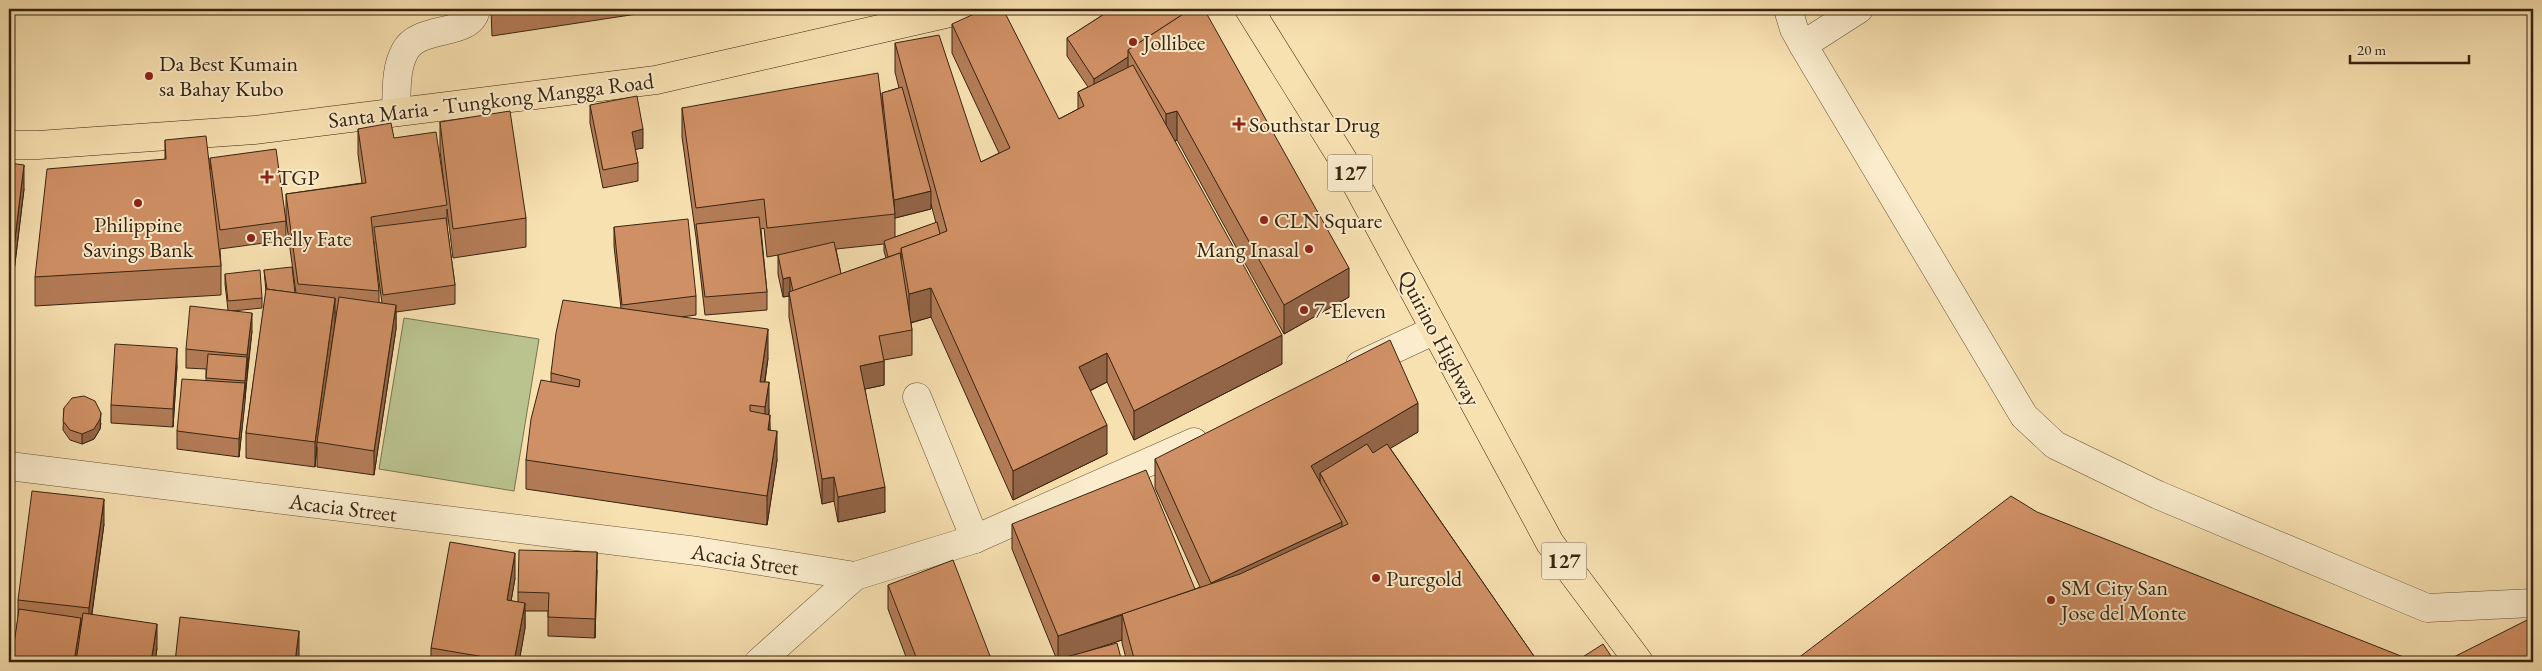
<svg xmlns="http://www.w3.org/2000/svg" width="2542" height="671" viewBox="0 0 2542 671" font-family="'EB Garamond',serif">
<rect width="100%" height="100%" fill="#f8e1b1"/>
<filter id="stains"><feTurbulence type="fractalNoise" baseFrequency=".004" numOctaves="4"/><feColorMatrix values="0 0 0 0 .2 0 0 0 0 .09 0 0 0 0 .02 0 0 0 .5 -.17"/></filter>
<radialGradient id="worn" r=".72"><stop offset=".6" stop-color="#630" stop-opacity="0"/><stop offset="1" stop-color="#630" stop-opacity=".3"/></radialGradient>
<polygon fill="#bac38e" stroke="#79734f" points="404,318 539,339 514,491 379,469"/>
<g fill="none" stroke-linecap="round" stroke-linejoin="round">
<defs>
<g id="minor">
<polyline points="1788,9 1794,29 1803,45 2024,416 2055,445 2158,495 2427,608 2533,603"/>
<polyline points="1803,45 1859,9"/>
<path d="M 396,112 C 397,92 395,69 405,51 C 419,24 471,38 476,9"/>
<polyline points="1360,365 1435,330"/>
<polyline points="917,397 975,539"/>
<polyline points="9,466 697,551 855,576 975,539 1194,442"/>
<polyline points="759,662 855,576"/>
</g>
<g id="major">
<polyline points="1249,9 1345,163 1550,543 1639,662"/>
<polyline points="9,145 38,145 254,130 656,80 967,9"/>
</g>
</defs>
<use href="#minor" stroke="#685238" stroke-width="29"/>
<use href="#major" stroke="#382310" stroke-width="29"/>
<use href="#minor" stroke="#faeccc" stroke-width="28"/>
<use href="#major" stroke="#f8e1b1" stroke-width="28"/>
</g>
<g fill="#b37c57" stroke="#382310" fill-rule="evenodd">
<polygon points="491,9 670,9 492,36"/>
<path d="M 1112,9 L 1349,297 L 1284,334 L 1177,140 L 1175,141 L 1282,364 L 1134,440 L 1107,382 L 1090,391 L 1107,454 L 1013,500 L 931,317 L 911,323 L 912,330 L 912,355 L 884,360 L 884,385 L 865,389 L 885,512 L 838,522 L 834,501 L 822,504 L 789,317 L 789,296 L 783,297 L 778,274 L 778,255 L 767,257 L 764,228 L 761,229 L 767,292 L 767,310 L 705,315 L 696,237 L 682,137 L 682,108 L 882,108 L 882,93 L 899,88 L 895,72 L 895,43 L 981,162 L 999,153 L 952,53 L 952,24 L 1059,119 L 1078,109 L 1078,92 L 1088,87 L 1067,56 L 1067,38 ZM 931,204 L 936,223 L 895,237 L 895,218 L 931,209 ZM 884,244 L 884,251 L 886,258 L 841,274 L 836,249 Z"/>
<polygon points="590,105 643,148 635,149 638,163 638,181 603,188 590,123"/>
<path d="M 440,122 L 526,218 L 526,247 L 453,258 L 447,209 L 447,227 L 455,285 L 455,304 L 396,312 L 396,329 L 374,475 L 317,467 L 317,447 L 315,467 L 246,458 L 246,433 L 266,292 L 264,270 L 296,293 L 286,219 L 286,194 L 362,183 L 358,154 L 358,129 L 394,138 L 445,192 L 440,151 ZM 374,241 L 374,246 L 382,303 L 379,302 L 379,291 L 373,242 ZM 335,312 L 337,312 L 327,379 L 335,323 Z"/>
<polygon points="165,140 210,169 210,158 286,221 286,240 220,249 221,266 221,295 35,306 35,277 165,159"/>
<polygon points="9,163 24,189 11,296 9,296"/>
<polygon points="614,227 696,296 696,315 681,317 768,358 765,382 769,411 769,414 770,430 777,460 767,525 526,489 526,460 551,382 551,373 621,308 614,246"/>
<polygon points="225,274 262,298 262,308 232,311 252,331 239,457 177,449 177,431 206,380 206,369 186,368 186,349 228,310 225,284"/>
<polygon points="177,366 173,427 111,423 111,405"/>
<polygon points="64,408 101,423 100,429 94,439 82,444 70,440 63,430"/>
<polygon points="1418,432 1390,448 1538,662 1127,662 1122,643 1122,640 1057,660 1012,549 1012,524 1195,589 1200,587 1155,488 1155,459"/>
<polygon points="104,524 92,614 157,648 155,662 12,662 18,618 18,600"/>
<polygon points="597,570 595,638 548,636 548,611 525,611 525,628 519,662 431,662 431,648 515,578 511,601 518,602 518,592"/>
<polygon points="888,585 990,662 908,662 888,609"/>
<polygon points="299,656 298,662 175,662"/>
</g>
<g fill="#926547" stroke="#382310">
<polygon points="1128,57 1128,75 1094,97 1094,79"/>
<polygon points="1177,111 1177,140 1166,144 1166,114"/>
<polygon points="643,129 643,148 632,150 632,132"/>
<polygon points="24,165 24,189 11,296 11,271"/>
<polygon points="931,191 931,209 895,218 894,200"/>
<polygon points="1349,268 1349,297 1284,334 1284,305"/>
<polygon points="790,277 790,295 789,292 789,296 783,297 783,279"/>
<polygon points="931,288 931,317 909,323 909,294"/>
<polygon points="335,298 335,323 318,442 317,442 315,467 315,442"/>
<polygon points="396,305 396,329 374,475 374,451"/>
<polygon points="252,313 252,331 247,373 247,355"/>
<polygon points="768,329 768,358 761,406 760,382"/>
<polygon points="1282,335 1282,364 1134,440 1134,411"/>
<polygon points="177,348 177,366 173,427 173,409"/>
<polygon points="1107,353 1107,382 1079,396 1079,367"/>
<polygon points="247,357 247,375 245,399 245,381"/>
<polygon points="884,361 884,385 860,390 860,366"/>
<polygon points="769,382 769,411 765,436 765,407"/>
<polygon points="245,383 245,402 239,457 239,439"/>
<polygon points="1418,403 1418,432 1327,486 1320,473 1320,490 1311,466"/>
<polygon points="101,413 100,429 94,439 82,444 82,434"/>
<polygon points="770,415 770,444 768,430"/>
<polygon points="1107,425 1107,454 1013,500 1013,471"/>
<polygon points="777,431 777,460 767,525 767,496"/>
<polygon points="834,477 834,501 822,504 822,479"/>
<polygon points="885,487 885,512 838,522 838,497"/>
<polygon points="104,499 104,524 89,633 89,608"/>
<polygon points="1342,522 1342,551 1211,612 1211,583"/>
<polygon points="597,552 597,570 595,638 595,619"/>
<polygon points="515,553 515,578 507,625 507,600"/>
<polygon points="525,603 525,628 519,662 514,662"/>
<polygon points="1122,615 1122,640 1058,661 1058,636"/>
<polygon points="81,618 81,636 77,662 74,662"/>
<polygon points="157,624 157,648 155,662 151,662"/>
<polygon points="299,631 299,656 298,662 295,662"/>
<polygon points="990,656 990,662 973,662"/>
</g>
<g fill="#d09065" stroke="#382310">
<polygon points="985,9 1003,9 1059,119 1084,106 1078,92 1133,65 1282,335 1134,411 1107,353 1079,367 1107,425 1013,471 931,288 909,294 901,248 947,231 895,43 939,35 981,162 1010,148 952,24"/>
<polygon points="1112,9 1191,9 1128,50 1128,57 1094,79 1067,38"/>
<polygon points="1191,9 1204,9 1349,268 1284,305 1177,111 1166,114 1128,50"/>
<polygon points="878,73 895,214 767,228 764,199 696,208 682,108"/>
<polygon points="902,87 931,191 894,200 882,93"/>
<polygon points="637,96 643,129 632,132 638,163 603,170 590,105"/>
<polygon points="510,111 526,218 453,229 440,122"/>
<polygon points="391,123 394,138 436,132 447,205 371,217 379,291 298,284 286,194 366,183 358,129"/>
<polygon points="206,136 221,266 35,277 47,169 166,159 165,140"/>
<polygon points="276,149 286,221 220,230 210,158"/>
<polygon points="9,163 24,165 11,271 9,271"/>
<polygon points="759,217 767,292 705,297 696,224"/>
<polygon points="446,218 455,285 383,295 374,227"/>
<polygon points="688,219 696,296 622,305 614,227"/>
<polygon points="937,222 940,234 901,248 901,260 900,253 888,257 884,241"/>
<polygon points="834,242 841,274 793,291 790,277 783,279 778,255"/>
<polygon points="900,253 912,330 879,336 884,361 860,366 885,487 838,497 834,477 822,479 789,292"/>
<polygon points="292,267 295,293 267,289 264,270"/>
<polygon points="260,270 262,298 228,301 225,274"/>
<polygon points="266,289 335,298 315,442 246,433"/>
<polygon points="339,297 396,305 374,451 317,442"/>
<polygon points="563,300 768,329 760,382 769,382 765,407 750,405 750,411 770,415 768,430 777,431 767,496 526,460 531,419 541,380 579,387 580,380 551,373 556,333"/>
<polygon points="190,306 252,313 247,355 186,349"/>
<polygon points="1390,340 1418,403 1311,466 1342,522 1211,583 1155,459"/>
<polygon points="115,344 177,348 173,409 111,405"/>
<polygon points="208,354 247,357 245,381 206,378"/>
<polygon points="182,379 245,383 239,439 177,431"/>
<polygon points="84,396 95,401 101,413 100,419 94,429 82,434 70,430 63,421 64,408 72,398"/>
<polygon points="1367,444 1373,453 1387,444 1538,662 1135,662 1122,614 1240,574 1348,524 1320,473"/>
<polygon points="1146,470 1195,589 1058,636 1012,524"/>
<polygon points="32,491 104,499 89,608 18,600"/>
<polygon points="2011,496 2037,512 2416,662 1793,662"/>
<polygon points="450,542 515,553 507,600 525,603 514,662 431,648"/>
<polygon points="519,550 597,552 595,619 548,617 549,593 518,592"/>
<polygon points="953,560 990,656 973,662 918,662 888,585"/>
<polygon points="19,609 81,618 74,662 42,662 12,658"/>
<polygon points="83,613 157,624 151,662 76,662"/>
<polygon points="180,617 299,631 295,662 244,662 227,660 227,662 175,662"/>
<polygon points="2533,617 2533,662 2444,662"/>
<polygon points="1117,643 1122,662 1052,662 1052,661"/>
<polygon points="1603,644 1615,662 1575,662"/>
</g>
<g fill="#8f2418" stroke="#faeccc" stroke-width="2">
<circle cx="1133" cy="42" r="5"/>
<circle cx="149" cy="76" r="5"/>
<path d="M1236.5 116.5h5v5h5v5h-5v5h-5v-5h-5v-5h5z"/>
<path d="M264.5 169.5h5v5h5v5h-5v5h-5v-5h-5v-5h5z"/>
<circle cx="138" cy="203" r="5"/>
<circle cx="1264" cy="220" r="5"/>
<circle cx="251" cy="238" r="5"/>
<circle cx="1309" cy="249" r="5"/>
<circle cx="1304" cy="310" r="5"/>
<circle cx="1376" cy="578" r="5"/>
<circle cx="2051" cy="600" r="5"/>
</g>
<g text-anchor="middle" stroke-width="4" stroke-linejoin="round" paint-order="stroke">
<g fill="#faeccc" stroke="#725f48" stroke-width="1">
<rect x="1327.5" y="154.5" width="45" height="37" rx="4"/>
<rect x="1541.5" y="542.5" width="45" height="37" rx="4"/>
</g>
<g font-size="21" font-weight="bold" fill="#382310">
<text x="1350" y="180">127</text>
<text x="1564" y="568">127</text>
</g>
<g font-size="22" fill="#382310" stroke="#faeccc" text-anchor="start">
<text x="1143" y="50">Jollibee</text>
<text x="159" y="71">Da Best Kumain<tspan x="159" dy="25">sa Bahay Kubo</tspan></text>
<text x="1249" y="132">Southstar Drug</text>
<text x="277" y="185">TGP</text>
<text x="1274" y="228">CLN Square</text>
<text x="138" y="232" text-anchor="middle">Philippine<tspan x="138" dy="25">Savings Bank</tspan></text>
<text x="261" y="246">Fhelly Fate</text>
<text x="1299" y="257" text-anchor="end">Mang Inasal</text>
<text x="1314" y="318">7-Eleven</text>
<text x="1386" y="586">Puregold</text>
<text x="2061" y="595">SM City San<tspan x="2061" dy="25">Jose del Monte</tspan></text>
</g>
<g font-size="22" fill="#382310" stroke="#faeccc">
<text transform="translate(491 100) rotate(-7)" y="8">Santa Maria - Tungkong Mangga Road</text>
<text transform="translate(1440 338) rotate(62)" y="8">Quirino Highway</text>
<text transform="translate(343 507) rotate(7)" y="8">Acacia Street</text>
<text transform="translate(745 559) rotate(9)" y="8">Acacia Street</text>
</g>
</g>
<rect width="2542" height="671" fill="none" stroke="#f8e1b1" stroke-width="30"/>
<rect x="10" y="10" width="2522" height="651" fill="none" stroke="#382310" stroke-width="2.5"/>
<rect x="15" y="15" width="2512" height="641" fill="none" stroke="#382310"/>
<path d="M2350 55v8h119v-8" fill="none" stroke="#382310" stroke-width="2.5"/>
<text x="2357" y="55" font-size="15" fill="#382310" stroke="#faeccc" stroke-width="4" paint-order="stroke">20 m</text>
<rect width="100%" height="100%" filter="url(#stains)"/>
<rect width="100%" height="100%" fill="url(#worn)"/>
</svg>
